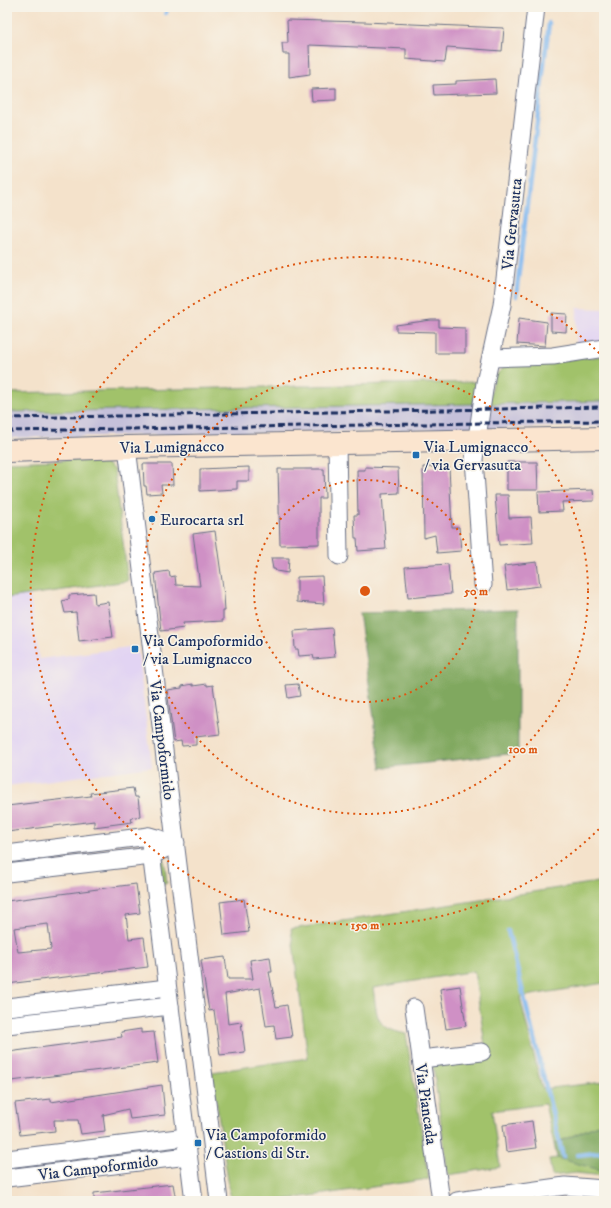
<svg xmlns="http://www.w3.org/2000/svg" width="611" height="1208" viewBox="0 0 611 1208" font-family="'IM FELL DW Pica',serif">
<rect width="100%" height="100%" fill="#f7f3e8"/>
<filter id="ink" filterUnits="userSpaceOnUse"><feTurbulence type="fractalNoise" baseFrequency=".025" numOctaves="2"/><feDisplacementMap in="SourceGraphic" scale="8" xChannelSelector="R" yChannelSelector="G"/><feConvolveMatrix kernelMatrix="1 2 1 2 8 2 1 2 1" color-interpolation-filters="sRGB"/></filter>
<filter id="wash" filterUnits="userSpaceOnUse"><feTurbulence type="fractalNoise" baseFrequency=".012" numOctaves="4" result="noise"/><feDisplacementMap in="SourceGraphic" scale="16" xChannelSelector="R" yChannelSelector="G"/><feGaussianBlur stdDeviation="0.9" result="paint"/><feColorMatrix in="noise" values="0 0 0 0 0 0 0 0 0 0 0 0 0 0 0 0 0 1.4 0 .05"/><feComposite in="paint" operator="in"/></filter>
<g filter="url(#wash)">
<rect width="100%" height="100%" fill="#f4e2cb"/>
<g fill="#e2d4f3">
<polygon points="577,308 604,309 604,342 576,347"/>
<polygon points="30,595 39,659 137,646 152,767 7,786 7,598"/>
</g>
<polygon fill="#c5c0da" points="604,401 604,426 7,438 7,412"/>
<g fill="#a1c26b" stroke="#5e7864">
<polygon points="604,356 604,401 488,404 495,376 506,365"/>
<polygon points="477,382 473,404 7,412 7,393"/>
<path d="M 92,459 C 101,461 107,463 114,470 L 128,581 L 7,598 L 7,462 Z"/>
<polygon points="164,858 167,883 162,884 160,859"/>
<path d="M 604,881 L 604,983 L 520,997 L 542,1089 L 604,1082 L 604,1122 L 554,1144 L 545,1104 L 492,1111 L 500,1167 L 448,1175 L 433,1065 L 487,1058 L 474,971 L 373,988 C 378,1017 373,1027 406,1034 L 429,1179 L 275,1201 L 231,1201 L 212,1072 L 308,1058 L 291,929 Z"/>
<polygon points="557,1158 599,1169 604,1171 604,1176 576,1173 552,1176 549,1159"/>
</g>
<g fill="#80a85f" stroke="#4e6c5e">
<polygon points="518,609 518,753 381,768 359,613"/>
<polygon points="604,1122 604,1171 557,1158 554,1144"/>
</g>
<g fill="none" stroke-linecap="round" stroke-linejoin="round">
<g stroke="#80b8f0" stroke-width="4.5">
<polyline points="166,13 167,7"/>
<polyline points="516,296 549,23"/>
<polyline points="508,931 563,1157"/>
<polyline points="578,1155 604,1152"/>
</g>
</g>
<g id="blocks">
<g fill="#cf90c5" fill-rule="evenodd">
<polygon points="287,20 365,22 504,28 502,51 447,47 445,62 406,59 406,49 309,45 310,74 289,77 289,54 283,54 282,43 288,43"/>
<polygon points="495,79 496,93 434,95 433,85 456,84 456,81"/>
<polygon points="336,88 336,100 312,101 311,89"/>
<polygon points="551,313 567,314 566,332 551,331"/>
<polygon points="519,318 547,322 545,346 517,344"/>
<polygon points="431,320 439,320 439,327 465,328 465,353 435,353 435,332 396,331 396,325"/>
<polygon points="507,462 537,462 538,490 507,490"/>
<polygon points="143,464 172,464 173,485 161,485 162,493 147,494 146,486 144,486"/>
<polygon points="249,467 249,481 237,481 237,489 200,491 200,469"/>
<polygon points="365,467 398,468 399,493 382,494 386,549 358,551 357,538 355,538 354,515 358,515 357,470 365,470"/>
<polygon points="423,467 449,467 452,527 459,527 461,551 437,553 435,535 424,538"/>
<polygon points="278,469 324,469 325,498 319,498 319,544 280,545"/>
<polygon points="593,490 594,501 562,502 563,511 539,512 538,492"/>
<polygon points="495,495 508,495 509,518 531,517 533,543 499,545"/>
<polygon points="215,531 224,595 225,611 223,611 223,621 183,623 184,628 161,631 155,573 169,571 170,577 175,576 176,585 200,586 193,534"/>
<polygon points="271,558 289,558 288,573 276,571 275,569 273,569"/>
<polygon points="537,562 540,586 507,590 504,566"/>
<polygon points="448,564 451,594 408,598 405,567"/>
<polygon points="322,576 324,604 297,602 297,577"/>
<polygon points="94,593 95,604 108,602 113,637 79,641 76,612 65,613 62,601 69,599 69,595"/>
<polygon points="332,628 335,657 314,659 313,655 299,656 298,649 295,649 294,631"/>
<polygon points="193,684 193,686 207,684 207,686 213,685 220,734 196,737 196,745 182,746 181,741 174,742 167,690 182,688 182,686"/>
<polygon points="298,684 300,696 288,698 286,685"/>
<polygon points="133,788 135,797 138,797 140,816 131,818 132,822 94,827 94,821 7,832 7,806 91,796 90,793"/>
<path d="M 136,884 L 140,913 L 126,915 L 129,939 L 144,937 L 148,967 L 7,984 L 7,901 ZM 48,924 L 51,949 L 18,952 L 14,928 Z"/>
<polygon points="244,899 249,932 224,935 220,902"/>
<polygon points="225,957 228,979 253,979 250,960 270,957 272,972 269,972 276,1007 287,1005 292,1037 276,1039 274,1025 266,1026 260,988 225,994 228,1024 241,1022 245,1052 220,1055 214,1010 209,1011 201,960"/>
<polygon points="460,986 466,1026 446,1029 440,989"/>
<polygon points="141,1029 141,1033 154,1032 158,1063 11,1081 8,1052 122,1037 121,1032"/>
<polygon points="162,1085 165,1115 130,1119 128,1109 103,1115 105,1131 81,1134 78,1120 54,1120 55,1131 20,1135 15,1103 51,1099 51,1102"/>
<polygon points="532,1121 536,1148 506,1152 503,1125"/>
<polygon points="173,1184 176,1201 94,1201 94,1193"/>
</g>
</g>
</g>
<g filter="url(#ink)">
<use href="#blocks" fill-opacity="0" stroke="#676e84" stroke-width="1"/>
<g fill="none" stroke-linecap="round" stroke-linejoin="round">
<defs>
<g id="street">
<polyline points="491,358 553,356 604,348"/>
<polyline points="337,443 339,556"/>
<polyline points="127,447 219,1201"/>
<polyline points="483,585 474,459 485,383 502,305 536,7"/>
<polyline points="149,836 194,1201"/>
<polyline points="7,854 149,836 160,839"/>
<polyline points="7,873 151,856 176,843"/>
<polyline points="7,1007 167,988"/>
<polyline points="414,1008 441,1201"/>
<polyline points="7,1025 170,1006"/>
<polyline points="421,1059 482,1052"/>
<polyline points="7,1159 186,1137"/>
<polyline points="7,1178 188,1156"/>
<polyline points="457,1201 565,1186 604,1189"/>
</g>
<polyline id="secondary" points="7,451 127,447 604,438"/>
</defs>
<use href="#street" stroke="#676e84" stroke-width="19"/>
<use href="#secondary" stroke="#676e84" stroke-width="24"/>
<use href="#street" stroke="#fff" stroke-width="17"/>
<use href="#secondary" stroke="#fbe5cf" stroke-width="22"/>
<g stroke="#1b2f5e" stroke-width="3" stroke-dasharray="6 3" stroke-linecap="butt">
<polyline points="7,418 604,407"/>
<polyline points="7,431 604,421"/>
</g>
</g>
</g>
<g fill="none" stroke="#de5710" stroke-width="2" stroke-dasharray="2 4">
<circle cx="365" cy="591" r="111"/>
<circle cx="365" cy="591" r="223"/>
<path d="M603 825A334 334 0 1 1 603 357"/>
</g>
<g fill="#1f6fb2" stroke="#f7f3e8" stroke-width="1.5">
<rect x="412" y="451" width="8" height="8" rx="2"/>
<circle cx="152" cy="519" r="4"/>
<rect x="131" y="645" width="8" height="8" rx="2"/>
<rect x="194" y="1139" width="8" height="8" rx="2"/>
</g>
<g text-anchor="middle" stroke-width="3" stroke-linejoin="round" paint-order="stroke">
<g font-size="16" fill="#1b2f5e" stroke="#f7f3e8">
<text transform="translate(511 224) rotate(-84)" y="6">Via Gervasutta</text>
<text transform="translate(172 446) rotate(-1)" y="6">Via Lumignacco</text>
<text transform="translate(163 740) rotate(83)" y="6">Via Campoformido</text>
<text transform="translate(427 1104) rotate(82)" y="6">Via Piancada</text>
<text transform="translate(98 1167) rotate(-7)" y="6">Via Campoformido</text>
</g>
<g font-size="16" fill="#1b2f5e" stroke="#f7f3e8" text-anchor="start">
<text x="424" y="452">Via Lumignacco<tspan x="424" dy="18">/ via Gervasutta</tspan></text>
<text x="160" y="525">Eurocarta srl</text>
<text x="143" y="646">Via Campoformido<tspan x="143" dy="18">/ via Lumignacco</tspan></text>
<text x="206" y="1140">Via Campoformido<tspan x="206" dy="18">/ Castions di Str.</tspan></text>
</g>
</g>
<circle cx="365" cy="591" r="6" fill="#de5710" stroke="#f7f3e8" stroke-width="2"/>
<g font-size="12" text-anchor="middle" font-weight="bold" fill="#de5710" stroke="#f7f3e8" stroke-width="3" stroke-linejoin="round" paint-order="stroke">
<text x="476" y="595">50 m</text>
<text x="523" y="753">100 m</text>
<text x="365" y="929">150 m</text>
</g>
<rect width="611" height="1208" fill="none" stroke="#f7f3e8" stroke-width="24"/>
</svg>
